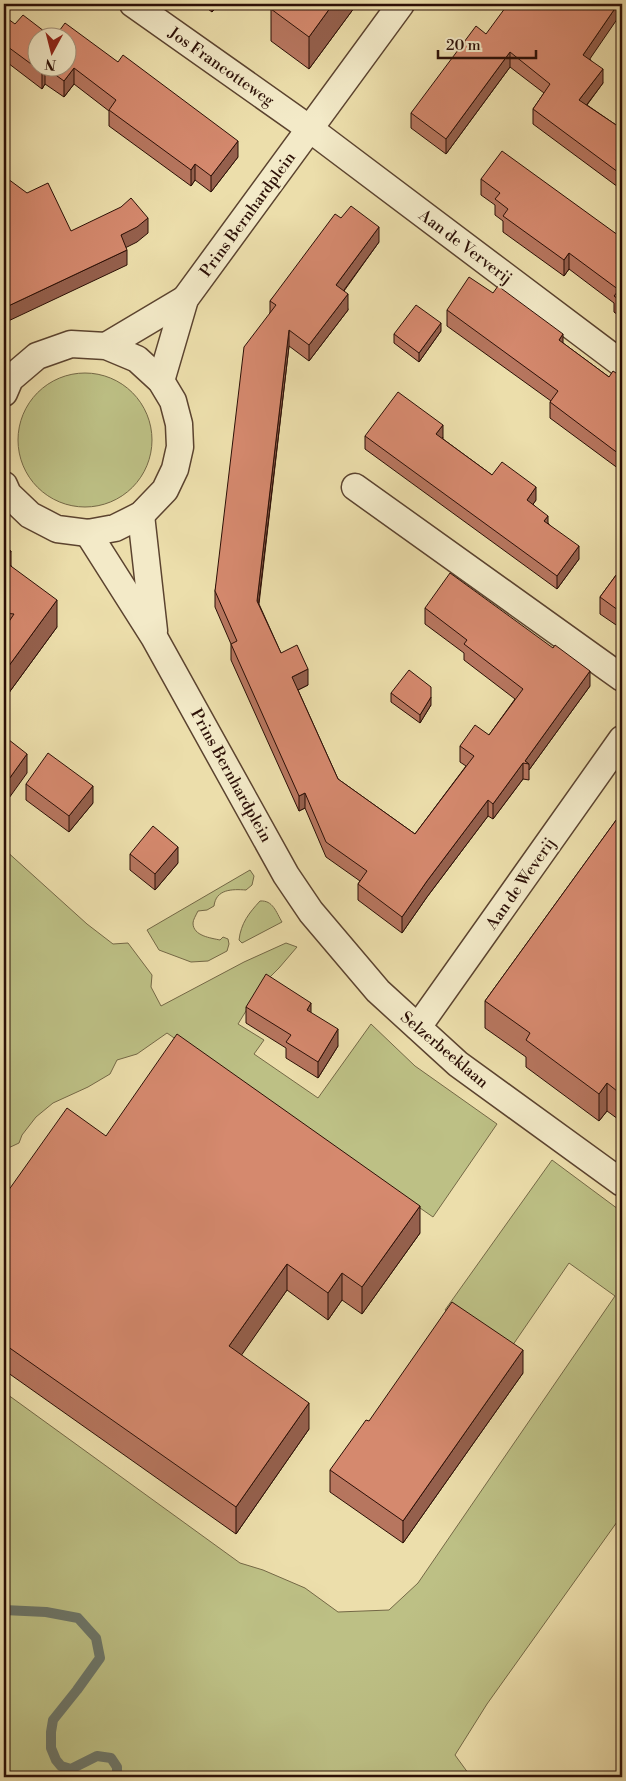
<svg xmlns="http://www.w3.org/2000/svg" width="626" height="1781" viewBox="0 0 626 1781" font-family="'Libre Bodoni',serif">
<rect width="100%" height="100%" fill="#ecdeab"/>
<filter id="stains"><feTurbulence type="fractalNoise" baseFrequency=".004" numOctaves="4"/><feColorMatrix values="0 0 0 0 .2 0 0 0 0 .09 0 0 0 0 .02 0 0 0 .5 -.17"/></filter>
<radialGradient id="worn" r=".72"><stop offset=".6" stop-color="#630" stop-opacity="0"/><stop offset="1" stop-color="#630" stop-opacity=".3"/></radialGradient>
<g fill="#bdc085" stroke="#746846">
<circle cx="85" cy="440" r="67"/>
<polygon points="4,849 87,924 113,944 128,943 152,975 151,987 161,1006 244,962 286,943 297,947 279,968 262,985 238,1024 264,1040 254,1054 318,1098 371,1024 415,1066 497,1124 433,1217 167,1033 137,1054 117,1060 110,1074 88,1087 53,1103 36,1117 22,1135 19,1143 4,1150"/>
<path d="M 250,870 L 254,876 L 252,885 L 246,890 C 232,889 216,889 214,906 L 207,910 L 198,911 C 196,915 193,920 193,923 C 193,936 211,938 220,940 L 223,937 L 228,939 L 229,944 L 227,951 L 208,961 L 191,962 L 159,950 L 147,930 Z"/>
<path d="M 260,901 C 273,900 276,912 282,922 L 242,943 L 239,940 C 241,923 249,913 260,901 Z"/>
<polygon points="552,1160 622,1212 622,1515 487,1704 455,1755 471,1777 4,1777 4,1392 240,1563 263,1570 305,1588 338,1612 389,1610 418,1583 615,1296 569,1263 508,1352 445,1310"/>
</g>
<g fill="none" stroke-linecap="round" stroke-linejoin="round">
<polyline stroke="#6d776a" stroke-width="10" points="4,1610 46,1612 78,1618 96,1638 100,1658 77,1690 53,1720 51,1732 51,1748 56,1760 61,1766 71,1769 97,1756 111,1758 117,1767 117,1777"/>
<defs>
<g id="minor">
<polyline points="133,4 310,129 622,364"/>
<polyline points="106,346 185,299"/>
<polyline points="161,381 185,299 401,4"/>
<polyline points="4,393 10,379 37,356 71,344 106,346 137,359 161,381 173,401 179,424 180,447 175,469 165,490 141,515 115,528 88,533 57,529 30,515 8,494 4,485"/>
<polyline points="355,487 622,678"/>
<polyline points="141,515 154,631"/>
<polyline points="88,533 154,637 286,875 311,912 378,991 458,1064 622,1183"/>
<polyline points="418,1027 622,739"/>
</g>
</defs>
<use href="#minor" stroke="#5b432f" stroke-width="29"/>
<use href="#minor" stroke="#f3eac8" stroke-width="26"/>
</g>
<g fill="#b7765f" stroke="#2b0f06">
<polygon points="201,4 219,4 212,12"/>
<polygon points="275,4 357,4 309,69 271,41 271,9"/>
<polygon points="4,16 38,68 68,38 238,157 211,192 195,180 191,186 109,126 109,111 74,84 64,97 45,84 42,89 4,60"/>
<polygon points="486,34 590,59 603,83 587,105 622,129 622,190 533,124 533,109 544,93 510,67 446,154 411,128 411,113"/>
<polygon points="481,179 622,238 622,318 614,312 614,303 569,269 564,276 503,232 503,221 495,215 495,205 481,195"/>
<polygon points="341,218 379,242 344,291 348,310 309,361 289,346 259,604 281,653 308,685 298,690 338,779 415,834 466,766 460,762 460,746 489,735 515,699 464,660 464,653 425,624 425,608 590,686 529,770 529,780 523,779 493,819 488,816 427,897 402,933 358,900 358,884 360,881 326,857 305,808 299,811 231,660 231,644 215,607 215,591 270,312 270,301"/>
<polygon points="447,310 563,343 609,377 622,377 622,465 619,469 550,418 550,402 551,401 447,326"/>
<polygon points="441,331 419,362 394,343 394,334"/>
<polygon points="365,436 443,437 443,439 492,475 536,500 533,504 548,523 579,559 557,589 365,449"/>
<polygon points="4,546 11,566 57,627 8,694 4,691"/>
<polygon points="622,567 622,629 600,614 600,597"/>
<polygon points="391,693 431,705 420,723 391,702"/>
<polygon points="26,784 93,803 69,832 26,800"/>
<polygon points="622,812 622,1122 607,1111 599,1121 526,1067 526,1057 485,1028 485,1001"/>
<polygon points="130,854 178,863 155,890 130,870"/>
<polygon points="246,1007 311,1013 338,1046 318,1078 286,1058 286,1048 246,1023"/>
<polygon points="106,1136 420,1233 362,1314 342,1300 328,1320 287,1290 241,1355 309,1429 236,1534 4,1370 4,1188 8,1191"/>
<polygon points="523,1373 403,1543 330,1492 330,1470"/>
</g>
<g fill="#95604d" stroke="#2b0f06">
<polygon points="212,4 219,4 212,12"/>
<polygon points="333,4 357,4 309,69 309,37"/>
<polygon points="618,4 622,4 622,12 583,69 583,55"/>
<polygon points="510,52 510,67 446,154 446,139"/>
<polygon points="45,68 45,84 42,89 42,72"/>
<polygon points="74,68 74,84 64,97 64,81"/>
<polygon points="603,69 603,83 579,115 579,100"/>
<polygon points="238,141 238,157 211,192 211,176"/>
<polygon points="195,164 195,180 191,186 191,170"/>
<polygon points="148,218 148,233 137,242 121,250 121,235"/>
<polygon points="379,227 379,242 336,301 336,285"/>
<polygon points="127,250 127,265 4,323 4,308"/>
<polygon points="569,253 569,269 564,276 564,260"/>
<polygon points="348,294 348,310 309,361 309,345"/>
<polygon points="441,323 441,331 419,362 419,353"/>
<polygon points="289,330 289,346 257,616 257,601"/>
<polygon points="563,334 563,349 559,340"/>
<polygon points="443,425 443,437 436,447 436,434"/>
<polygon points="622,449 622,465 619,469 619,454"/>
<polygon points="536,487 536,500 527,513 527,500"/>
<polygon points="548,516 548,529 544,521"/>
<polygon points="579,546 579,559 557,589 557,576"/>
<polygon points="11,551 11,578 4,561"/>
<polygon points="57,600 57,627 8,694 8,667"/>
<polygon points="308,669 308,685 292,693 292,677"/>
<polygon points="590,671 590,686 529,770 529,764 525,761"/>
<polygon points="431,697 431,705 420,723 420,715"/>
<polygon points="27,754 27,773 4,805 4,786"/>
<polygon points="523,763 523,779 493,819 493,804"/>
<polygon points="93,786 93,803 69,832 69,816"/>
<polygon points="305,793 305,808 299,811 299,796"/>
<polygon points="488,800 488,816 427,897 402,933 402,917 427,881"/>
<polygon points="178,847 178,863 155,890 155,874"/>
<polygon points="311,1003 311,1019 307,1010"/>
<polygon points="338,1029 338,1046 318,1078 318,1062"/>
<polygon points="607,1083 607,1111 599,1121 599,1094"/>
<polygon points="420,1206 420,1233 362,1314 362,1287"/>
<polygon points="287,1264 287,1290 229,1373 229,1346"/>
<polygon points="342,1273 342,1300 328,1320 328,1293"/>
<polygon points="523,1350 523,1373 403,1543 403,1521"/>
<polygon points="309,1403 309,1429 236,1534 236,1507"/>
</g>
<g fill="#d5896e" stroke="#2b0f06">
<polygon points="275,4 333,4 309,37 271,9"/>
<polygon points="508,4 618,4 583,55 603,69 579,100 622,129 622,175 533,109 550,84 510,52 446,139 411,113 476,26 486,34"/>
<polygon points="23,15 53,38 38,38 38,68 45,68 42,72 4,44 4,16 15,24"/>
<polygon points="65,23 118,62 123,55 238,141 211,176 195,164 191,170 109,110 116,100 74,68 64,81 46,68 68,68 68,38 54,38"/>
<polygon points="502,151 622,238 622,302 614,296 619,290 569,253 564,260 503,216 508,209 495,199 500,193 481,179"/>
<polygon points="4,176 27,193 48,183 71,231 121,207 131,198 148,218 137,227 121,235 127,250 4,308"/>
<polygon points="351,206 379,227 336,285 348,294 309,345 289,330 257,601 281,653 297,645 308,669 292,677 338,779 415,834 474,756 460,746 475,725 489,735 523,689 464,644 467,640 425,608 450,573 553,648 555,645 590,671 525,761 529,764 523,763 493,804 488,800 427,881 402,917 358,884 367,871 326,842 305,793 299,796 231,644 237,641 215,591 244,347 276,305 270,301 335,214 341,218"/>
<polygon points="469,277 493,293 498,286 563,334 559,340 609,377 613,371 622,377 622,449 619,454 550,402 558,391 447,310"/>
<polygon points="416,305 441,323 419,353 394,334"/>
<polygon points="398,392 443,425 436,434 492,475 502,462 536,487 527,500 548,516 544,521 579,546 557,576 365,436"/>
<polygon points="4,546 11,551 4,561 57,600 8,667 4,664 4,629 14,614 4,613"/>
<polygon points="622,567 622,613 600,597"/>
<polygon points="409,670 431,687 431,697 420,715 391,693"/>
<polygon points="4,736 27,754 4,786"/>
<polygon points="48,753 93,786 69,816 26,784"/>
<polygon points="622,812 622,1095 607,1083 599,1094 526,1040 530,1033 485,1001"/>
<polygon points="153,826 178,847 155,874 130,854"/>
<polygon points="266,974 311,1003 307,1010 338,1029 318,1062 286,1042 291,1035 246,1007"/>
<polygon points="177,1034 420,1206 362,1287 342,1273 328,1293 287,1264 229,1346 309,1403 236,1507 4,1344 4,1188 8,1191 67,1108 106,1136"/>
<polygon points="452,1302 523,1350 403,1521 330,1470 366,1420 369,1421"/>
</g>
<g text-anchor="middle" stroke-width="4.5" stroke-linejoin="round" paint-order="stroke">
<g font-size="16" fill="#2b0f06" stroke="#f3eac8">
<text transform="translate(222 66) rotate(35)" y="6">Jos Francotteweg</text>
<text transform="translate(247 214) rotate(-54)" y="6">Prins Bernhardplein</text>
<text transform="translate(466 246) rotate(37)" y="6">Aan de Ververij</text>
<text transform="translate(232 775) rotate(61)" y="6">Prins Bernhardplein</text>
<text transform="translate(520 883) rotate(-55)" y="6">Aan de Weverij</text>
<text transform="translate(445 1049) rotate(40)" y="6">Selzerbeeklaan</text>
</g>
</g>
<rect width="626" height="1781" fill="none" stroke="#ecdeab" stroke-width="20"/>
<rect x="5" y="5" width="616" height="1771" fill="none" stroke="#2b0f06" stroke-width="2.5"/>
<rect x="10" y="10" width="606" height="1761" fill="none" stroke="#2b0f06"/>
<g transform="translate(52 52) rotate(187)"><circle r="24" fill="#f3eac8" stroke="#a3927a"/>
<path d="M0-4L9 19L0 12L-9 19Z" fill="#8f2418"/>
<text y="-8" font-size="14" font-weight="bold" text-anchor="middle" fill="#2b0f06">N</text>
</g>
<path d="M438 50v8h98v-8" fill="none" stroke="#2b0f06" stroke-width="2.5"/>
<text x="446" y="50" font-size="15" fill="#2b0f06" stroke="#f3eac8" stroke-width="4" paint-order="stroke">20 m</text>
<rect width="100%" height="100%" filter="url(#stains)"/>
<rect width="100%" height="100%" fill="url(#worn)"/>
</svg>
